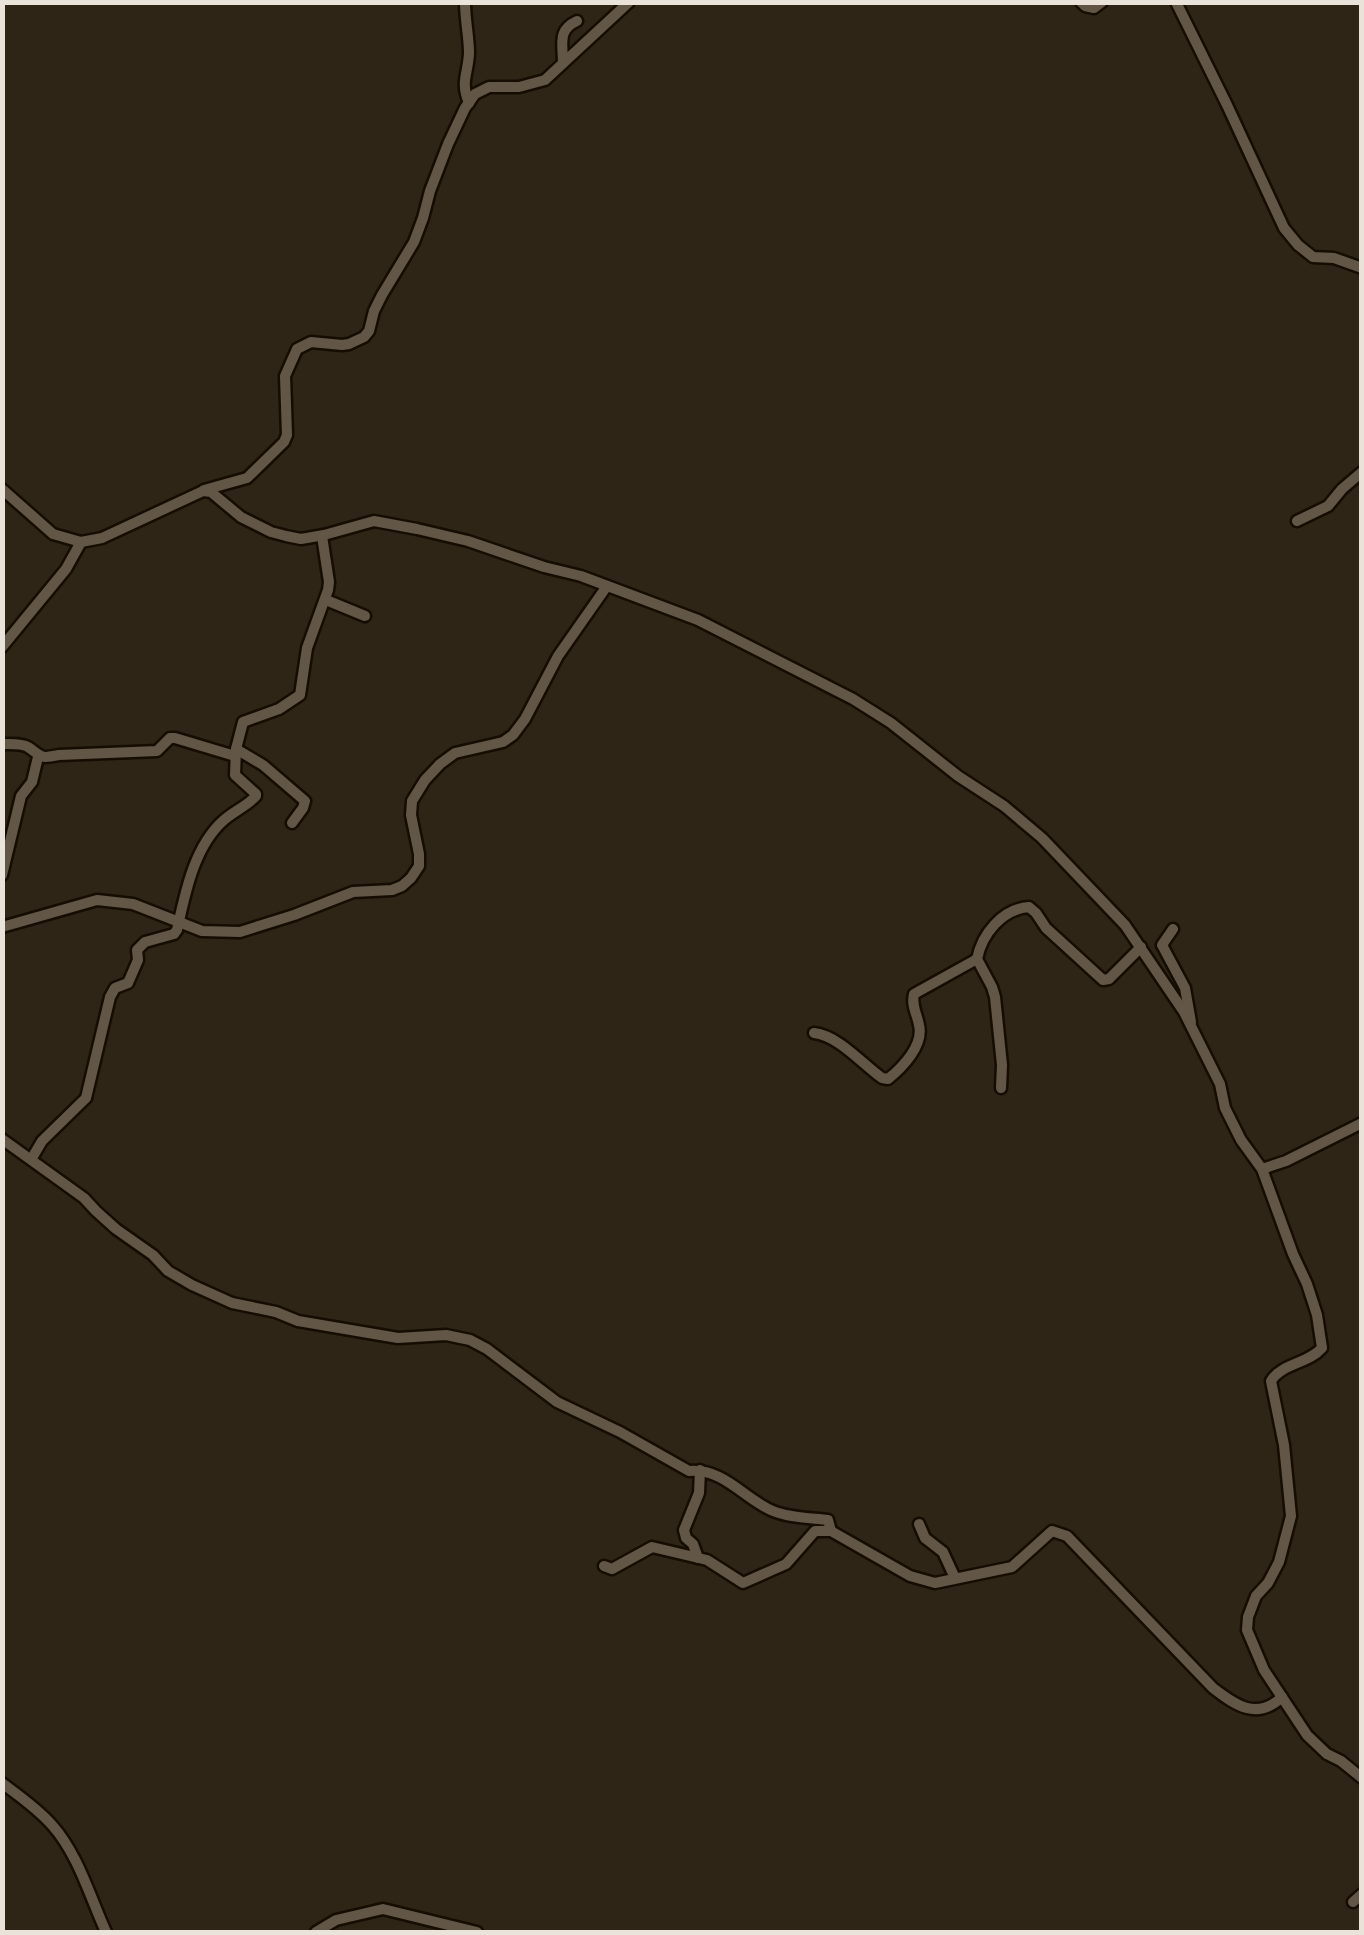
<svg xmlns="http://www.w3.org/2000/svg" width="1364" height="1935" viewBox="0 0 1364 1935" font-family="Raleway,sans-serif">
<rect width="100%" height="100%" fill="#2e2516"/>
<g fill="none" stroke-linecap="round" stroke-linejoin="round">
<defs>
<g id="street">
<path d="M 465,2 C 465,20 469,37 469,53 C 468,75 460,81 469,103"/>
<polyline points="1081,2 1085,6 1094,8 1102,2"/>
<polyline points="1176,2 1227,105 1284,228 1298,245 1313,257 1334,258 1362,268"/>
<path d="M 563,63 C 563,44 557,30 577,21"/>
<path d="M 2,489 L 53,534 L 81,542 L 102,538 L 203,491 L 211,492 L 241,517 L 271,532 L 286,536 L 301,539 L 324,535 L 374,521 L 417,529 L 468,541 L 544,567 L 581,576 L 698,620 L 853,699 L 891,723 L 958,776 L 1004,806 L 1042,838 L 1125,925 L 1184,1012 L 1220,1084 L 1225,1108 L 1241,1140 L 1262,1169 L 1293,1254 L 1307,1284 L 1317,1315 L 1322,1348 C 1308,1364 1282,1363 1271,1381 L 1284,1445 L 1291,1516 L 1279,1562 L 1268,1583 L 1256,1596 L 1248,1617 L 1247,1630 L 1264,1670 L 1307,1735 L 1327,1754 L 1341,1761 L 1362,1778"/>
<polyline points="204,490 247,478 284,442 287,435 285,376 297,349 311,342 342,345 349,344 364,337 369,331 374,311 382,295 414,242 423,218 430,191 448,144 465,108 475,94 489,87 519,87 545,80 629,2"/>
<polyline points="1297,521 1328,506 1342,489 1362,472"/>
<polyline points="326,600 365,616"/>
<polyline points="2,647 66,569 81,542"/>
<path d="M 2,744 C 11,744 21,743 28,747 C 43,757 39,759 59,755 L 157,751 L 170,738 L 175,738 L 235,756"/>
<polyline points="236,749 263,765 305,801 303,808 292,823"/>
<polyline points="2,875 21,796 32,782 38,757"/>
<polyline points="2,927 97,900 133,904 202,931 240,932 294,915 353,892 392,890 402,886 411,878 419,866 419,854 411,815 412,801 425,780 440,764 455,753 503,742 513,735 525,719 558,656 607,586"/>
<polyline points="1173,929 1162,945 1185,988 1191,1022"/>
<path d="M 814,1033 C 839,1036 861,1063 882,1078 L 888,1079 C 903,1067 924,1045 919,1025 C 917,1014 911,1005 914,994 L 977,959"/>
<path d="M 1001,1088 L 1002,1065 L 995,997 L 992,987 L 977,959 C 982,934 1002,909 1029,907 L 1036,913 L 1046,928 L 1103,980 L 1109,979 L 1141,947"/>
<path d="M 2,1139 L 84,1198 L 96,1211 L 116,1229 L 153,1255 L 168,1271 L 192,1285 L 232,1303 L 276,1312 L 298,1321 L 398,1338 L 446,1335 L 470,1340 L 487,1349 L 557,1402 L 620,1432 L 689,1471 C 724,1468 744,1499 773,1511 C 790,1518 811,1518 828,1520 L 831,1531"/>
<path d="M 32,1158 L 42,1141 L 86,1098 L 110,997 L 115,988 L 128,983 L 138,960 L 137,950 L 145,942 L 174,934 L 177,930 C 185,894 194,846 224,820 C 234,811 247,806 256,796 L 256,794 L 235,775 L 236,749 L 243,722 L 279,709 L 300,695 L 307,648 L 328,590 L 329,582 L 322,536"/>
<polyline points="1262,1169 1286,1161 1362,1123"/>
<polyline points="919,1524 925,1538 943,1552 955,1578"/>
<polyline points="698,1558 693,1544 686,1538 684,1530 699,1493 700,1470"/>
<path d="M 604,1566 L 612,1569 L 652,1547 L 707,1560 L 743,1583 L 786,1564 L 815,1531 L 831,1531 L 910,1576 L 935,1583 L 1012,1567 L 1052,1531 L 1067,1536 L 1213,1688 C 1235,1705 1257,1721 1282,1697"/>
<path d="M 2,1783 C 19,1796 37,1808 52,1825 C 78,1854 90,1897 106,1932"/>
<polyline points="1353,1902 1362,1894"/>
<polyline points="316,1932 336,1920 383,1909 477,1932"/>
</g>
</defs>
<use href="#street" stroke="#160d02" stroke-width="15"/>
<use href="#street" stroke="#625647" stroke-width="10"/>
</g>
<rect width="1364" height="1935" fill="none" stroke="#eae3da" stroke-width="10"/>
</svg>
